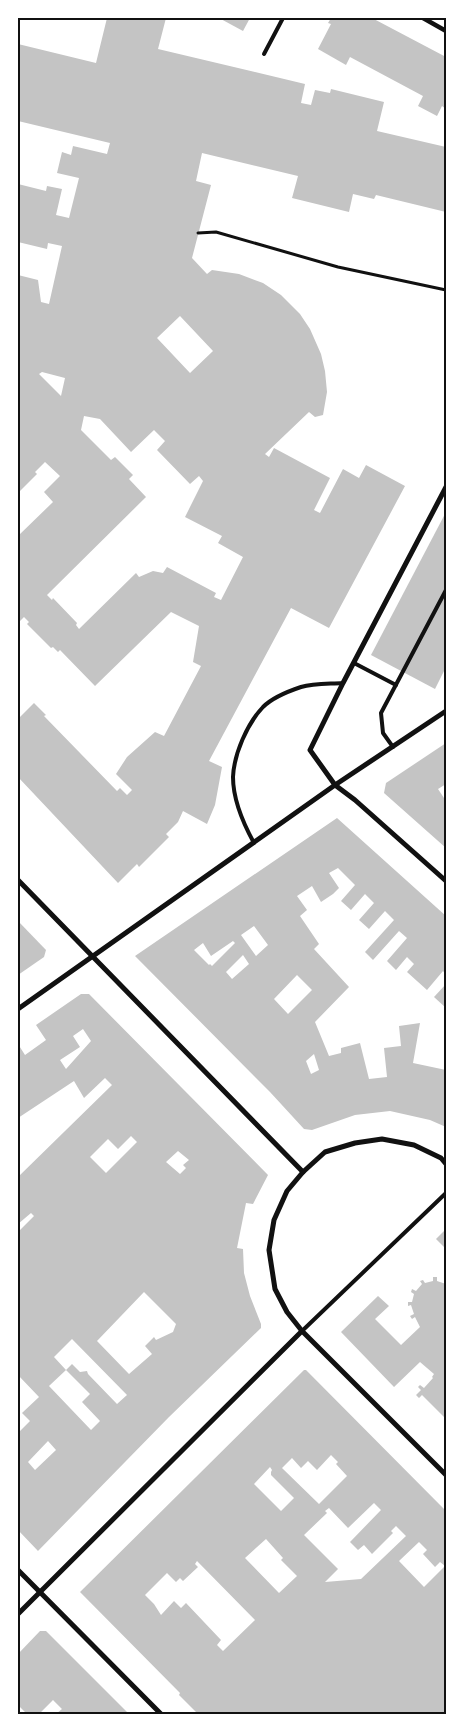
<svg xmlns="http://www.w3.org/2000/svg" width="464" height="1732" viewBox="0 0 464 1732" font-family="Rubik,sans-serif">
<rect width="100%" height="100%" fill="#fff"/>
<g fill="#c4c4c4" fill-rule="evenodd">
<path d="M 107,18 L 166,18 L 158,49 L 305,84 L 301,103 L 311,105 L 315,90 L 330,93 L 331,89 L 384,102 L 377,131 L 446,147 L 446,212 L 376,195 L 374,199 L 353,194 L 349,212 L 292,198 L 298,176 L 202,153 L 196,181 L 211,185 L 192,258 L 207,274 L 212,270 L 239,274 L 263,283 L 281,295 L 300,314 L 310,329 L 321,354 L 325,371 L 327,392 L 323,415 L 315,417 L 309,412 L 265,454 L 269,457 L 274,448 L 330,478 L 314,510 L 320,513 L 343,469 L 359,478 L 366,465 L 405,486 L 329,628 L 291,608 L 209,761 L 222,767 L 215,805 L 207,824 L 183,811 L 178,822 L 166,834 L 169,837 L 139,867 L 137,864 L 118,883 L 18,777 L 18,719 L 34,703 L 46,715 L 44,716 L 117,791 L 120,788 L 127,795 L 132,790 L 116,774 L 127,757 L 155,732 L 164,736 L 201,666 L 193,662 L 199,626 L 171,612 L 95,686 L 60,650 L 58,652 L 53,647 L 51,648 L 27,624 L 29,622 L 24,617 L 18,623 L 18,536 L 53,502 L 44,492 L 60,476 L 45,462 L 35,472 L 37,474 L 18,493 L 18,275 L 38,280 L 41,302 L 49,304 L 62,246 L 48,243 L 47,249 L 18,242 L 18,184 L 46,191 L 47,186 L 62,189 L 56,215 L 69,218 L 79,178 L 57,173 L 62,152 L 71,155 L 73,146 L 107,154 L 110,143 L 18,121 L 18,44 L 96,63 ZM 180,316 L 213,351 L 190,373 L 157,338 ZM 42,372 L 65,378 L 61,396 L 39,374 ZM 84,416 L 100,419 L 131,452 L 154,430 L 165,441 L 157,450 L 190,484 L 199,476 L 203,481 L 185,517 L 222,536 L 218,543 L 243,557 L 221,600 L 214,597 L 216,593 L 167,567 L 163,573 L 153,571 L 139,577 L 136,573 L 79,629 L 76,625 L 77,623 L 53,598 L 52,600 L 47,595 L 146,497 L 129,479 L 133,475 L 115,457 L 111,460 L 81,430 Z"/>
<polygon points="219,18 250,18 243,31"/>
<polygon points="331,18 372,18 446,57 446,109 442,106 437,116 418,106 423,96 350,57 346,65 318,49 331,24 328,23"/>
<polygon points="446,512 446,667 435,689 371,655"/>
<polygon points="446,743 446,784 438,789 444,798 446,796 446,848 384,793 386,783"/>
<path d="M 337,818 L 446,916 L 446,975 L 443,971 L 427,990 L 407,972 L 414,964 L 407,957 L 396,970 L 387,961 L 407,938 L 399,931 L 373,960 L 365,952 L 394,920 L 385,911 L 369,929 L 359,920 L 374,903 L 365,894 L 351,910 L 341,901 L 355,885 L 338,868 L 329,873 L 339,888 L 333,894 L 321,902 L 312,886 L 297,896 L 307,910 L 300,916 L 319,944 L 314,949 L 349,987 L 315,1022 L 329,1056 L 341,1053 L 341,1048 L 360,1043 L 369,1079 L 387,1077 L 384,1048 L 401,1046 L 399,1026 L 420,1023 L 413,1063 L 446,1070 L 446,1127 L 430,1120 L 390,1111 L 355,1115 L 312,1130 L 304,1129 L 270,1092 L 135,956 ZM 254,926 L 268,945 L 256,956 L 241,935 ZM 233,941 L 235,943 L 212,966 L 210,964 L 209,965 L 194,950 L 203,943 L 211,956 ZM 243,955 L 249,964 L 232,979 L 226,972 ZM 297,975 L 312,990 L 288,1014 L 274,999 ZM 314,1054 L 319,1070 L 311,1074 L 306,1061 Z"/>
<polygon points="18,921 46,950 44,957 18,975"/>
<polygon points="446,984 446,1008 434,997"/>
<path d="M 81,994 L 89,994 L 268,1175 L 253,1204 L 246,1203 L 237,1248 L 243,1249 L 244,1273 L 250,1296 L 261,1324 L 261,1328 L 169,1417 L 38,1551 L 18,1530 L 18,1433 L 30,1421 L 22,1413 L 39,1397 L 18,1375 L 18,1229 L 19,1231 L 34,1216 L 31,1213 L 18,1224 L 18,1177 L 112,1085 L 105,1078 L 84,1098 L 74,1081 L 18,1118 L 18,1044 L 25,1055 L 46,1040 L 36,1025 ZM 83,1029 L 91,1041 L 66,1069 L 60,1060 L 80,1047 L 73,1036 ZM 131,1136 L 137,1142 L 106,1173 L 90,1157 L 108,1139 L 118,1149 ZM 178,1151 L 189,1160 L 183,1165 L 186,1168 L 180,1174 L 166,1162 ZM 144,1292 L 176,1324 L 173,1332 L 156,1340 L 154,1337 L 145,1346 L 152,1354 L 129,1374 L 97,1341 ZM 72,1339 L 127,1395 L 117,1404 L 88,1374 L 87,1371 L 80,1372 L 72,1364 L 66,1370 L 90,1394 L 82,1402 L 100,1421 L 91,1430 L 49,1386 L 66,1370 L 54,1357 ZM 48,1441 L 56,1450 L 35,1470 L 28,1462 Z"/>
<polygon points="446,1229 446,1249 436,1239"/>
<polygon points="433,1277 437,1277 437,1281 446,1284 446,1419 422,1395 419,1398 416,1395 421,1390 418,1387 420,1385 424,1388 433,1378 432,1377 434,1374 420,1362 394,1387 341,1332 378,1296 389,1306 375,1319 401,1345 420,1327 415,1317 412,1319 410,1316 414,1314 411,1305 408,1306 408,1302 412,1302 414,1294 411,1292 412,1289 416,1291 422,1284 420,1281 423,1280 425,1283 433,1281"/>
<path d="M 304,1370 L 306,1370 L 446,1511 L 446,1714 L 198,1714 L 179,1695 L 180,1693 L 80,1592 ZM 331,1455 L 338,1462 L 336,1464 L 347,1476 L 319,1504 L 282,1468 L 292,1458 L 301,1468 L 308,1461 L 317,1470 ZM 270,1467 L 272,1470 L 271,1472 L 271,1475 L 294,1498 L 281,1511 L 254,1484 ZM 374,1503 L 381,1510 L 350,1542 L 358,1550 L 364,1545 L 372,1554 L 393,1533 L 391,1531 L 396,1526 L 406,1536 L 361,1579 L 325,1582 L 338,1569 L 304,1535 L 327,1513 L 325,1511 L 329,1508 L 348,1528 ZM 266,1539 L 283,1558 L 281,1560 L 297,1576 L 279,1593 L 245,1558 ZM 419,1542 L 427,1550 L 423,1554 L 435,1567 L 440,1562 L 445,1566 L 424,1587 L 399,1561 ZM 197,1561 L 255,1620 L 223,1651 L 217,1645 L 221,1640 L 186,1603 L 181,1608 L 174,1601 L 161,1615 L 154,1604 L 145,1595 L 167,1573 L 176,1582 L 180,1578 L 183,1581 L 198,1567 L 195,1564 Z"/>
<polygon points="40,1631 46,1631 129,1714 56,1714 62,1709 53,1700 39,1714 27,1714 18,1705 18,1654"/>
</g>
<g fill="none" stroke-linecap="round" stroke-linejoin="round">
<polyline stroke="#111" stroke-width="3" points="198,233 216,232 338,267 446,290"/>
<g stroke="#111" stroke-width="4">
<polyline points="264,54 283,18"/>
<polyline points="354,663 396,685"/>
<polyline points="393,747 383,733 381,713 446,590"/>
<path d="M 254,843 C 243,823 233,800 233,777 C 234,754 247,724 263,707 C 272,698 289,691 301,687 C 314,683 329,684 343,683"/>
<polyline points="302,1331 446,1193"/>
</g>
<polyline stroke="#111" stroke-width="4.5" points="423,18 446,31"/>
<g stroke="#111" stroke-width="5">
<polyline points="446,487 343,683 310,750 335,785 355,800 446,881"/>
<polyline points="18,880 303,1172"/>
<polyline points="18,1009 335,785 446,711"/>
<polyline points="446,1164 441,1158 414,1145 382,1139 355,1143 325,1152 303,1172 287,1191 274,1220 269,1250 275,1289 287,1312 302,1331 446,1475"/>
<polyline points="18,1570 161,1714"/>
<polyline points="18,1614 302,1331"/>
</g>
</g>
<rect width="464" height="1732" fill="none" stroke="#ffffff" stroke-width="38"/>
<rect x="19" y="19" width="426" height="1694" fill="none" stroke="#111" stroke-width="2"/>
</svg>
